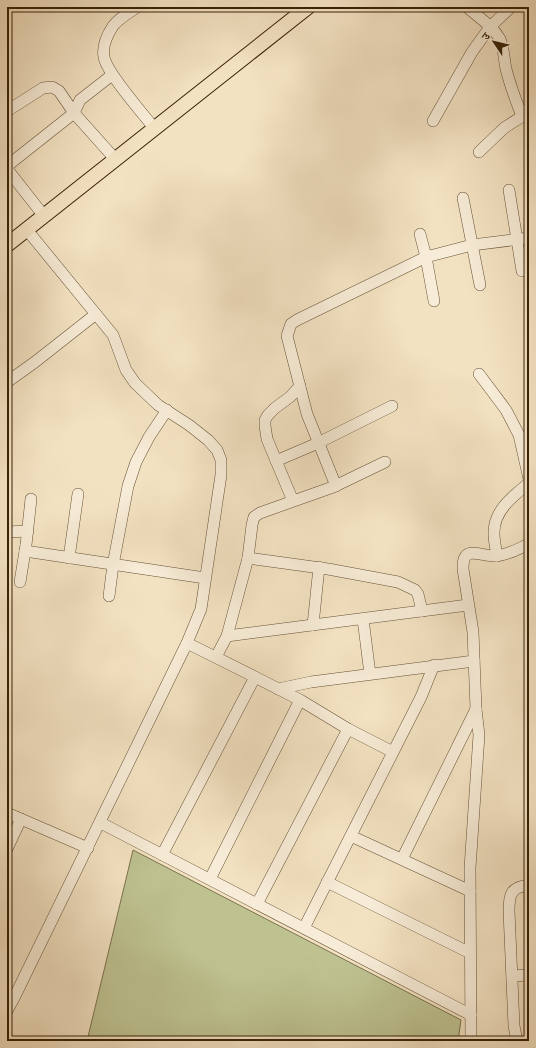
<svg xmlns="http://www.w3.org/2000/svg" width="536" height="1048" viewBox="0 0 536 1048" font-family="Vollkorn,'Noto Serif Devanagari',serif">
<rect width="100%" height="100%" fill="#f3e2c2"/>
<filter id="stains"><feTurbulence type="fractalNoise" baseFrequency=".005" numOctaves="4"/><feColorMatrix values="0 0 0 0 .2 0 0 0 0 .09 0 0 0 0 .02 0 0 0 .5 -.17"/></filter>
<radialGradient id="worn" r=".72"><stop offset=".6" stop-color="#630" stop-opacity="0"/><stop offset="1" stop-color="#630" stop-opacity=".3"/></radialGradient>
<polygon fill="#bec291" stroke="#7b714c" points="133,850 461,1020 458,1041 87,1041"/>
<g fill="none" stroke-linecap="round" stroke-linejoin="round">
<defs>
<g id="minor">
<path d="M 137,7 C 129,13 119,18 113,26 C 107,35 102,46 104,57 C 106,72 144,115 155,129"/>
<path d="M 467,7 C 478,17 493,26 500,39 C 504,49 504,59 506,69 C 510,85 516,101 522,116"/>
<polyline points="7,111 43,88 52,87 59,91 74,113 116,160"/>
<polyline points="433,121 472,52 490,27 511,7"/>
<polyline points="479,152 504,128 529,112"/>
<polyline points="7,166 74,113 80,100 112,75"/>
<polyline points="7,169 44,216"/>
<polyline points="509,190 522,271"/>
<polyline points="463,198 480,285"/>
<polyline points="420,234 426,257 434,301"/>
<polyline points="479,374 506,410 519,435 529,479"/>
<polyline points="7,382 35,362 96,314"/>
<polyline points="276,461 318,443 392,406"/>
<polyline points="336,486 307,414 287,336 291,324 297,320 426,257 472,245 529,238"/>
<polyline points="293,501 267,439 265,426 265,420 268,415 275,408 290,397 300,386"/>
<polyline points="7,532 28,531"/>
<polyline points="25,551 205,578"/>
<path d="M 497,556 C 496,549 494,541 494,534 C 493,511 513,496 529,483"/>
<polyline points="69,558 78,494"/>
<polyline points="248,558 328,569 398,582 415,590 418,594 422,611"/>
<polyline points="20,582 26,545 31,499"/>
<polyline points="109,596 113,565 128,486 136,462 149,437 167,410"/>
<polyline points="363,619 370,674"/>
<polyline points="313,625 319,567"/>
<polyline points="227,636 468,605"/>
<polyline points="187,643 255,677 300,700 348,729 393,752"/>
<polyline points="216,657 227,636 248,558 252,525 254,517 260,513 333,487 385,462"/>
<polyline points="278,689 311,682 474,661"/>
<polyline points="7,813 88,848"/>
<polyline points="101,823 471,1015"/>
<polyline points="351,836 470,891"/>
<polyline points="7,849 21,819"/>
<polyline points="162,855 255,677"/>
<polyline points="402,859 476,709"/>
<polyline points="210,879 300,700"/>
<polyline points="327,882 470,953"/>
<polyline points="257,904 348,729"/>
<polyline points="304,928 421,697 434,665"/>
<polyline points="512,976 529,975"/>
<polyline points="7,1011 14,998 187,643 201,609 221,475 221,460 217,450 208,440 189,425 158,405 135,383 126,370 113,335 27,230"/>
<path d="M 471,1041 L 470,868 L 479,735 L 476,709 L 473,632 L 463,569 C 463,564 463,557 468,554 C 474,551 489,557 496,556 C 508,555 518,549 529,544"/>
<path d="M 517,1041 L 514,1026 L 509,911 C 509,894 511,887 529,885"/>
</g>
<polyline id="major" points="7,245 308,7"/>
</defs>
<use href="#minor" stroke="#675036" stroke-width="12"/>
<use href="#major" stroke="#382007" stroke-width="16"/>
<use href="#minor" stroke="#f7ecd7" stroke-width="11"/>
<use href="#major" stroke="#f3e2c2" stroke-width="14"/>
</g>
<rect width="536" height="1048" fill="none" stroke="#f3e2c2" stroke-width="24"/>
<rect x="8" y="8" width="520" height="1032" fill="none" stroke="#382007" stroke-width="2"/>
<rect x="12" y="12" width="512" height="1024" fill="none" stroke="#382007"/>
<g transform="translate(494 42) rotate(305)" stroke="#f7ecd7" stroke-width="3" paint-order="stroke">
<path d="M0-3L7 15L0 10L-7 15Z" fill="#382007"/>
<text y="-6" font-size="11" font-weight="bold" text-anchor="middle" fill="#382007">उ</text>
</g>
<rect width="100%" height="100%" filter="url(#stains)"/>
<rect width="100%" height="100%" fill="url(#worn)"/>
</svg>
